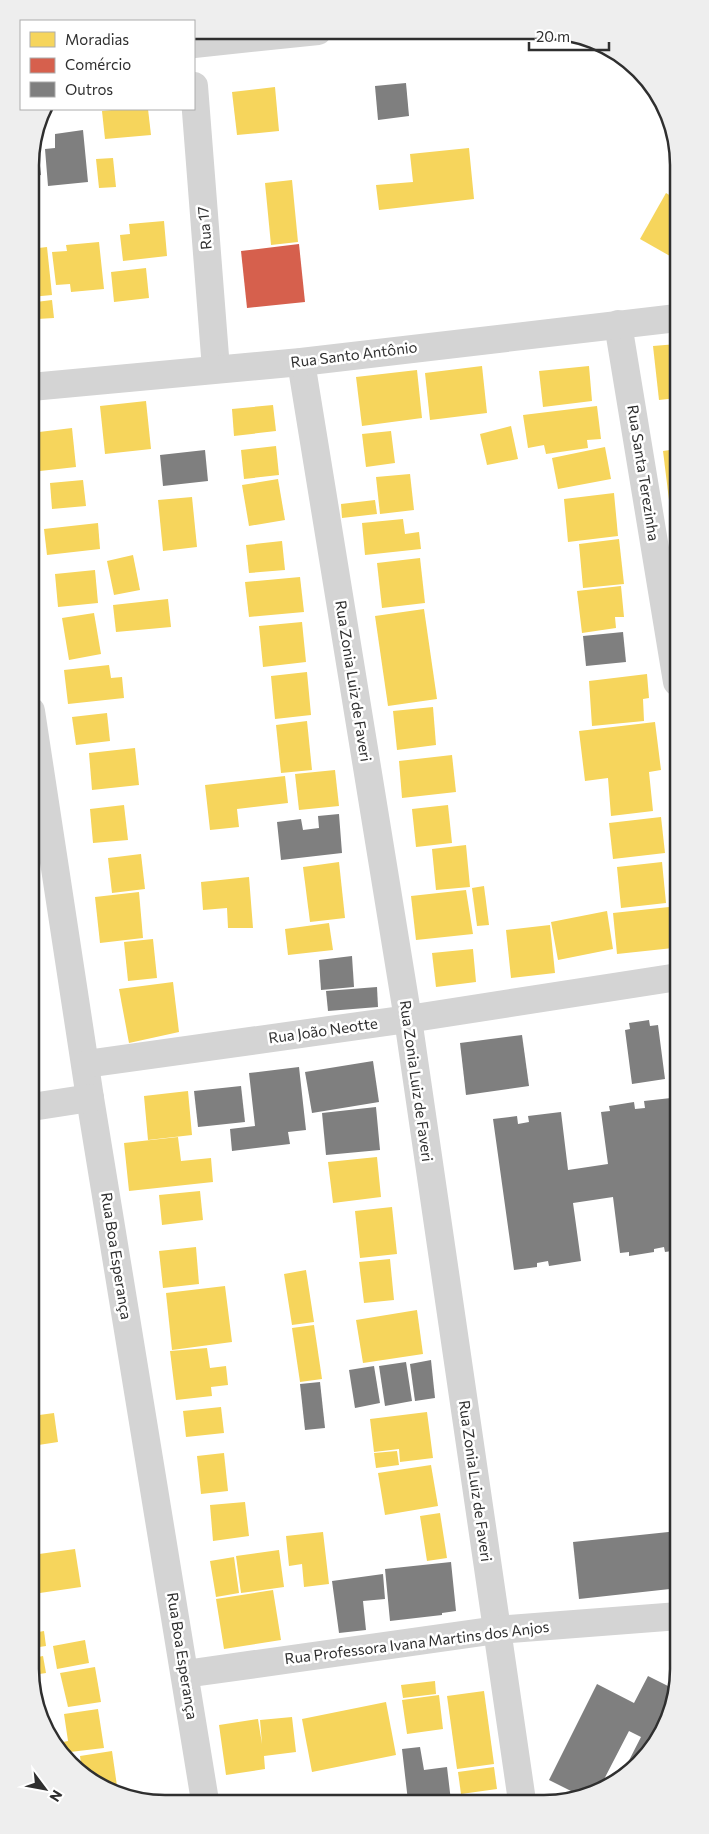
<svg xmlns="http://www.w3.org/2000/svg" width="709" height="1834" viewBox="0 0 709 1834" font-family="Commissioner,sans-serif">
<rect width="100%" height="100%" fill="#fff"/>
<g fill="#f6d55c">
<polygon points="275,87 279,131 237,135 232,92"/>
<polygon points="121,109 148,109 151,135 105,139 102,111"/>
<polygon points="469,148 474,199 379,210 376,185 413,182 410,154"/>
<polygon points="113,158 116,187 99,188 96,159"/>
<polygon points="292,180 298,242 271,245 265,183"/>
<polygon points="666,193 676,199 677,260 640,239"/>
<polygon points="164,221 167,256 123,261 120,235 130,234 129,224"/>
<polygon points="99,242 104,289 71,292 70,284 56,285 52,252 67,251 66,245"/>
<polygon points="47,247 52,295 31,297 30,249"/>
<polygon points="146,268 149,298 114,302 111,272"/>
<polygon points="52,300 54,318 37,319 36,302"/>
<polygon points="677,344 677,398 659,400 653,346"/>
<polygon points="482,366 487,413 430,420 425,373"/>
<polygon points="589,366 592,401 543,407 539,371"/>
<polygon points="417,370 422,418 362,426 356,377"/>
<polygon points="146,401 151,449 105,454 100,406"/>
<polygon points="273,405 276,431 234,436 232,409"/>
<polygon points="677,405 677,433 676,433 672,406"/>
<polygon points="597,406 601,439 587,440 588,448 546,454 544,445 528,448 523,415"/>
<polygon points="511,426 518,459 487,465 480,434"/>
<polygon points="72,428 76,467 31,472 31,433"/>
<polygon points="391,431 395,463 366,467 362,434"/>
<polygon points="276,446 279,475 244,479 241,450"/>
<polygon points="605,447 611,479 558,489 552,458"/>
<polygon points="677,449 677,499 669,500 663,451"/>
<polygon points="410,474 414,510 380,514 376,477"/>
<polygon points="278,479 285,520 249,526 242,485"/>
<polygon points="83,480 86,506 52,509 50,483"/>
<polygon points="614,493 618,536 568,542 564,499"/>
<polygon points="192,497 197,547 163,551 158,500"/>
<polygon points="375,500 377,514 342,518 341,504"/>
<polygon points="403,519 405,534 419,532 421,549 365,555 362,523"/>
<polygon points="98,523 100,549 47,555 44,529"/>
<polygon points="619,539 624,584 583,588 579,544"/>
<polygon points="282,541 285,570 249,573 246,545"/>
<polygon points="133,555 140,590 114,595 107,561"/>
<polygon points="420,558 425,603 382,608 377,563"/>
<polygon points="95,570 98,603 58,607 55,574"/>
<polygon points="300,577 304,612 249,617 245,582"/>
<polygon points="621,586 624,617 615,617 616,628 582,633 577,591"/>
<polygon points="168,599 171,627 116,632 113,605"/>
<polygon points="424,609 437,699 388,706 375,616"/>
<polygon points="94,613 101,654 69,660 62,618"/>
<polygon points="302,622 306,662 263,667 259,626"/>
<polygon points="109,665 111,678 122,677 124,698 68,704 64,670"/>
<polygon points="307,672 311,715 275,719 271,676"/>
<polygon points="647,674 649,698 643,699 644,721 592,726 589,681"/>
<polygon points="433,707 436,745 397,750 393,711"/>
<polygon points="107,713 110,741 76,745 72,717"/>
<polygon points="307,721 312,770 281,773 276,725"/>
<polygon points="655,722 661,770 649,772 653,811 611,816 608,778 585,781 579,731"/>
<polygon points="135,748 139,785 92,790 89,753"/>
<polygon points="452,755 456,792 402,798 399,761"/>
<polygon points="335,770 339,806 299,810 295,774"/>
<polygon points="285,776 288,803 237,809 239,827 210,830 205,785"/>
<polygon points="124,805 128,840 93,843 90,809"/>
<polygon points="448,805 452,843 416,847 412,809"/>
<polygon points="661,817 665,853 613,859 609,823"/>
<polygon points="466,845 470,887 436,890 432,849"/>
<polygon points="141,854 145,889 112,893 108,858"/>
<polygon points="339,862 345,918 310,922 303,867"/>
<polygon points="662,862 666,903 621,908 617,867"/>
<polygon points="249,877 253,928 228,928 227,908 203,910 201,882"/>
<polygon points="484,886 489,925 477,926 472,888"/>
<polygon points="466,890 473,934 416,940 411,896"/>
<polygon points="139,892 143,938 100,943 95,897"/>
<polygon points="669,907 673,948 617,954 613,913"/>
<polygon points="607,911 613,949 558,960 551,922"/>
<polygon points="329,923 333,950 288,955 285,929"/>
<polygon points="550,925 555,973 511,978 506,930"/>
<polygon points="153,939 157,978 128,981 124,942"/>
<polygon points="473,949 476,982 436,987 432,953"/>
<polygon points="173,982 179,1032 129,1043 119,989"/>
<polygon points="188,1091 192,1135 148,1140 144,1096"/>
<polygon points="178,1137 181,1161 211,1158 213,1182 129,1191 124,1143"/>
<polygon points="377,1157 381,1197 333,1203 328,1162"/>
<polygon points="200,1191 203,1220 162,1225 159,1195"/>
<polygon points="392,1207 397,1254 360,1258 355,1211"/>
<polygon points="196,1247 199,1284 163,1288 159,1251"/>
<polygon points="390,1259 394,1300 364,1303 359,1262"/>
<polygon points="306,1270 314,1322 292,1325 284,1274"/>
<polygon points="225,1286 232,1342 172,1350 166,1293"/>
<polygon points="32,1290 35,1290 39,1315 32,1317"/>
<polygon points="417,1310 423,1354 363,1363 356,1320"/>
<polygon points="38,1322 40,1346 32,1347 32,1323"/>
<polygon points="314,1325 322,1379 300,1382 292,1328"/>
<polygon points="207,1348 210,1368 226,1366 228,1385 211,1387 212,1396 176,1400 170,1351"/>
<polygon points="34,1362 36,1382 32,1383 32,1363"/>
<polygon points="221,1407 224,1433 186,1437 183,1411"/>
<polygon points="427,1412 433,1458 400,1462 399,1449 374,1452 370,1419"/>
<polygon points="54,1413 58,1442 32,1446 32,1416"/>
<polygon points="397,1451 399,1465 376,1468 374,1453"/>
<polygon points="224,1453 228,1491 201,1494 197,1456"/>
<polygon points="431,1465 438,1506 385,1515 378,1473"/>
<polygon points="245,1502 249,1536 213,1541 210,1505"/>
<polygon points="440,1513 447,1558 427,1561 420,1516"/>
<polygon points="323,1532 329,1584 304,1587 302,1564 289,1566 286,1536"/>
<polygon points="75,1549 81,1587 33,1594 32,1555"/>
<polygon points="279,1550 284,1587 241,1593 236,1556"/>
<polygon points="234,1557 239,1593 216,1597 210,1561"/>
<polygon points="273,1590 281,1640 224,1649 216,1599"/>
<polygon points="44,1631 46,1646 33,1648 33,1633"/>
<polygon points="85,1640 89,1663 57,1669 53,1646"/>
<polygon points="43,1656 46,1673 33,1675 33,1658"/>
<polygon points="95,1667 101,1702 68,1707 60,1673"/>
<polygon points="435,1681 436,1694 403,1698 401,1685"/>
<polygon points="484,1691 494,1764 457,1769 447,1696"/>
<polygon points="439,1695 443,1729 407,1734 402,1700"/>
<polygon points="386,1702 396,1755 312,1772 302,1719"/>
<polygon points="98,1709 104,1748 70,1752 70,1756 65,1757 58,1743 68,1741 64,1714"/>
<polygon points="292,1717 296,1752 264,1756 265,1769 226,1775 219,1725 258,1719 262,1744 260,1720"/>
<polygon points="112,1751 117,1786 111,1787 82,1771 80,1756"/>
<polygon points="494,1767 497,1789 461,1794 458,1772"/>
<polygon points="481,1794 482,1801 454,1801 453,1797"/>
</g>
<polygon fill="#d6604d" points="299,244 305,302 247,308 241,251"/>
<g fill="#7f7f7f">
<polygon points="406,83 409,116 378,120 375,86"/>
<polygon points="83,130 88,182 48,186 45,149 55,148 55,134"/>
<polygon points="37,138 41,175 30,177 30,156 35,139"/>
<polygon points="205,450 208,481 163,486 160,455"/>
<polygon points="623,632 626,662 586,666 583,636"/>
<polygon points="339,814 342,853 281,860 277,822 301,819 303,830 319,828 318,816"/>
<polygon points="352,956 354,987 321,990 319,960"/>
<polygon points="377,987 378,1007 328,1011 326,991"/>
<polygon points="649,1020 650,1026 658,1025 665,1079 632,1084 625,1030 630,1029 629,1023"/>
<polygon points="522,1035 529,1086 466,1095 460,1043"/>
<polygon points="373,1061 379,1102 312,1113 305,1072"/>
<polygon points="299,1067 306,1130 288,1132 290,1144 232,1151 230,1129 255,1126 249,1073"/>
<polygon points="241,1086 245,1122 198,1127 194,1091"/>
<polygon points="671,1098 672,1105 678,1105 678,1250 665,1252 664,1247 654,1249 654,1252 629,1256 629,1252 620,1253 613,1197 573,1203 581,1261 549,1266 548,1261 537,1263 537,1267 514,1270 493,1119 517,1116 518,1124 529,1122 528,1116 561,1112 568,1170 608,1164 601,1112 610,1111 609,1106 634,1102 635,1109 645,1108 644,1101"/>
<polygon points="376,1107 380,1150 326,1155 322,1113"/>
<polygon points="431,1360 435,1398 415,1401 410,1364"/>
<polygon points="406,1362 412,1401 385,1406 379,1366"/>
<polygon points="374,1366 380,1403 355,1408 349,1370"/>
<polygon points="320,1382 325,1428 305,1430 300,1384"/>
<polygon points="678,1531 679,1588 579,1599 573,1542"/>
<polygon points="451,1562 456,1611 442,1613 442,1615 390,1621 385,1569"/>
<polygon points="383,1574 385,1599 363,1601 366,1630 339,1633 332,1581"/>
<polygon points="648,1676 676,1690 669,1720 646,1758 619,1780 641,1737 629,1731 598,1791 583,1797 549,1780 597,1684 634,1703"/>
<polygon points="420,1747 424,1770 447,1767 451,1801 408,1801 402,1749"/>
</g>
<g fill="none" stroke-linecap="round" stroke-linejoin="round">
<g stroke="#d4d4d4" stroke-width="28">
<polyline points="194,44 318,31"/>
<polyline points="194,86 216,369"/>
<polyline points="618,324 677,682"/>
<polyline points="301,362 408,1019 522,1801"/>
<polyline points="31,387 301,362 677,318"/>
<polyline points="31,711 90,1098 205,1801"/>
<polyline points="86,1064 408,1019 678,977"/>
<polyline points="32,1107 90,1098"/>
<polyline points="185,1674 497,1630 679,1616"/>
</g>
</g>
<g text-anchor="middle" stroke-width="5" stroke-linejoin="round" paint-order="stroke">
<g font-size="15" fill="#2f2f2f" stroke="#fff">
<text transform="translate(205 228) rotate(-95)" y="5">Rua 17</text>
<text transform="translate(354 355) rotate(-7)" y="5">Rua Santo Antônio</text>
<text transform="translate(643 473) rotate(81)" y="5">Rua Santa Terezinha</text>
<text transform="translate(353 681) rotate(81)" y="5">Rua Zonia Luiz de Faveri</text>
<text transform="translate(323 1031) rotate(-8)" y="5">Rua João Neotte</text>
<text transform="translate(416 1081) rotate(82)" y="5">Rua Zonia Luiz de Faveri</text>
<text transform="translate(116 1256) rotate(81)" y="5">Rua Boa Esperança</text>
<text transform="translate(475 1481) rotate(82)" y="5">Rua Zonia Luiz de Faveri</text>
<text transform="translate(417 1643) rotate(-7)" y="5">Rua Professora Ivana Martins dos Anjos</text>
<text transform="translate(182 1656) rotate(81)" y="5">Rua Boa Esperança</text>
</g>
</g>
<path d="M0 0H709V1834H0ZM165 39H544A126 126 0 0 1 670 165V1669A126 126 0 0 1 544 1795H165A126 126 0 0 1 39 1669V165A126 126 0 0 1 165 39Z" fill="#eee" fill-rule="evenodd"/>
<path fill="none" stroke="#2f2f2f" stroke-width="2.5" d="M165 39H544A126 126 0 0 1 670 165V1669A126 126 0 0 1 544 1795H165A126 126 0 0 1 39 1669V165A126 126 0 0 1 165 39Z"/>
<rect x="20" y="20" width="175" height="90" fill="#ffffff" stroke="#acacac"/>
<rect x="30" y="32" width="25" height="15" fill="#f6d55c" stroke="#acacac"/>
<text x="65" y="45" font-size="15" fill="#2f2f2f">Moradias</text>
<rect x="30" y="58" width="25" height="15" fill="#d6604d" stroke="#acacac"/>
<text x="65" y="70" font-size="15" fill="#2f2f2f">Comércio</text>
<rect x="30" y="82" width="25" height="15" fill="#7f7f7f" stroke="#acacac"/>
<text x="65" y="95" font-size="15" fill="#2f2f2f">Outros</text>
<g transform="translate(45 1789) rotate(122)" stroke="#ffffff" stroke-width="4" paint-order="stroke">
<path d="M0-4L9 19L0 12L-9 19Z" fill="#2f2f2f"/>
<text y="-8" font-size="14" font-weight="bold" text-anchor="middle" fill="#2f2f2f">N</text>
</g>
<path d="M529 42v8h80v-8" fill="none" stroke="#2f2f2f" stroke-width="2.5"/>
<text x="536" y="42" font-size="15" fill="#2f2f2f" stroke="#ffffff" stroke-width="4" paint-order="stroke">20 m</text>
</svg>
